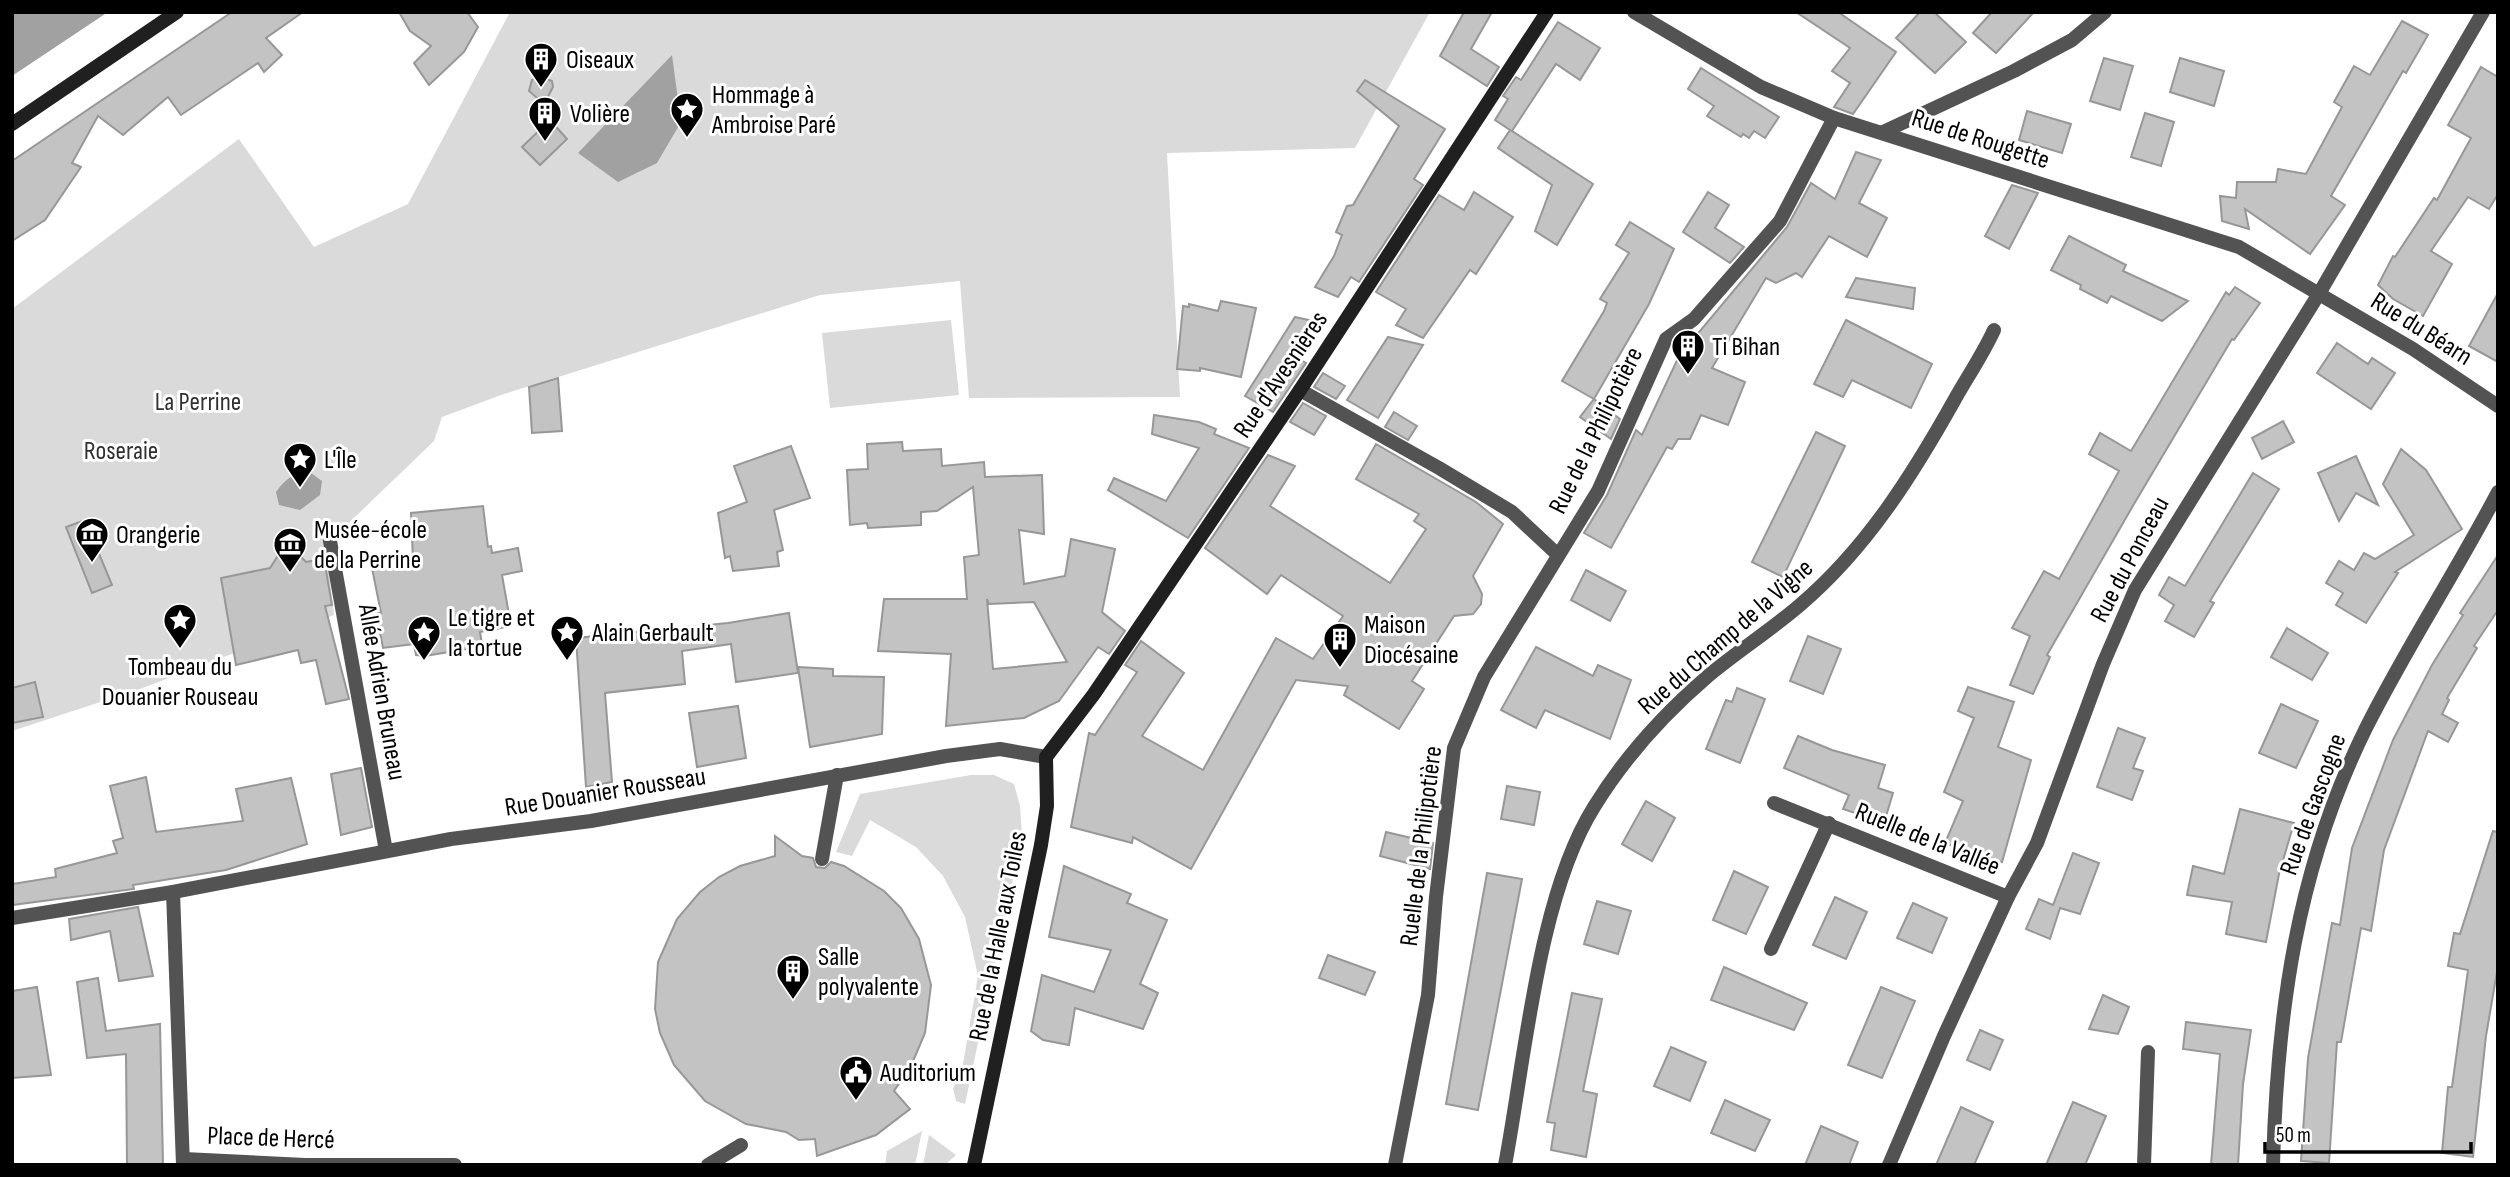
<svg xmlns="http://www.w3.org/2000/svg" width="2510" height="1177" viewBox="0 0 2510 1177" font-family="'Sofia Sans Condensed',sans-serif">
<rect width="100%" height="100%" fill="#fff"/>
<g fill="#dadada">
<polygon points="510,12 1430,12 1355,148 1167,153 1180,397 969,398 960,281 820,295 501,395 442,417 434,441 330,541 325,539 334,615 140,689 12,731 12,309 239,139 314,247 408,204"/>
<polygon points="951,320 959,395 830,408 822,333"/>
<polygon points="971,775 994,775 1014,784 1020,806 1022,836 965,1104 956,1101 953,1088 962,1070 978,976 965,917 943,876 916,847 870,820 852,856 836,852 860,794"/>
<polygon points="922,1131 915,1165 885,1165 887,1151"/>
<polygon points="929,1135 956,1155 945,1165 923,1165"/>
</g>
<g fill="#a1a1a1">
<polygon points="12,12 108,12 12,76"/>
<polygon points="672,55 681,122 657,163 618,182 578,153"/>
<path d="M 301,473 L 311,473 L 322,481 L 320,495 L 300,510 L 279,505 L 276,492 C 283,482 289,476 301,473 Z"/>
</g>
<g fill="#c3c3c3" stroke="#979797" stroke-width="2" fill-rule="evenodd">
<polygon points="232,12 303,12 266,38 282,55 264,72 258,63 181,115 168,97 123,135 98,116 72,163 81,167 45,220 12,241 12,161"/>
<polygon points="399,12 467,12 478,27 464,52 429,85 414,63 431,46 410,31"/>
<polygon points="1464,12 1492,12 1471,49 1499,67 1487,86 1440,56"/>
<polygon points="1796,12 1838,12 1896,52 1853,114 1834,107 1850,83 1832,71 1850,48"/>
<polygon points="1920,12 1934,12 1966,42 1935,73 1896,38"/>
<polygon points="1992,12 2034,12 1996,53 1973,33"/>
<polygon points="2402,21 2428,35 2406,73 2403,71 2331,196 2345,205 2310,254 2245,209 2249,229 2222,221 2220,196 2236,198 2237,182 2276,182 2278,169 2306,174 2342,107 2334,102 2354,66 2370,75"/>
<polygon points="1558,22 1600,48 1580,80 1556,64 1512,131 1593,184 1557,245 1535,231 1552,185 1498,148 1510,130 1495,120 1508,99 1503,96 1516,77 1521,80"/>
<polygon points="2104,58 2133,66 2120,110 2090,101"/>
<polygon points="2180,58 2224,71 2214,106 2170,92"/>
<polygon points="2481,67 2498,77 2498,194 2489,209 2468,197 2431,251 2452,264 2423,316 2393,299 2378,285 2393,256 2395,257 2434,198 2437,200 2471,138 2448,125"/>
<polygon points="1701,68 1779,117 1765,138 1754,131 1749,138 1743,134 1741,137 1707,116 1714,106 1688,89"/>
<polygon points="539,76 552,81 553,87 544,104 529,91 532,80"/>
<polygon points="1365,80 1445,129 1414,179 1423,185 1359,282 1351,277 1338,297 1315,287 1334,256 1342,235 1336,232 1347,206 1353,205 1399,126 1357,91"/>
<polygon points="2027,111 2071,124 2062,153 2019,140"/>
<polygon points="2145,113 2174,122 2161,166 2131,157"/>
<polygon points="550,120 567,139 540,165 522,147"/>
<polygon points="1856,152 1881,160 1859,203 1887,218 1867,257 1829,236 1802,277 1796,273 1776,283 1766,278 1712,368 1745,382 1728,425 1701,415 1690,439 1678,439 1672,449 1667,447 1611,548 1584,533 1607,495 1636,430 1642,435 1679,356 1787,227 1811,183 1835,199"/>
<polygon points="2012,185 2038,193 2009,249 1985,236"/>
<polygon points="1474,192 1513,217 1476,274 1470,270 1423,338 1396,325 1406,309 1376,292 1439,195 1464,210"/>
<polygon points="1708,192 1729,205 1715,228 1744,247 1730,263 1683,232"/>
<polygon points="1630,222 1674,249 1649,304 1594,399 1562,381 1604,311 1607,303 1600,299 1629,253 1616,245"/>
<polygon points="2069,236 2126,265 2123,271 2188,301 2162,321 2111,296 2107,303 2080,289 2081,285 2051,270"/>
<polygon points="1856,278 1915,288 1913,309 1846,297"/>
<polygon points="2235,287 2260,303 2234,340 2232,339 2134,504 2047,655 2050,657 2033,694 2010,685 2030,636 2012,628 2044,571 2059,579 2119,471 2089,454 2100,433 2131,451 2226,292 2229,295"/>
<polygon points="2498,293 2498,362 2469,346"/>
<polygon points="1221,301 1256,308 1241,377 1200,368 1200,371 1177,369 1183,306 1189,307 1189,304 1218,311"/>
<polygon points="1295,317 1322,323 1299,359 1306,363 1273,412 1245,396"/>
<polygon points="1846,320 1932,364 1911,408 1852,380 1843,397 1814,384"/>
<polygon points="1388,337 1423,345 1378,418 1347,400"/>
<polygon points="2337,343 2368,364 2372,358 2395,373 2371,409 2317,373"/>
<polygon points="1323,373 1345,386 1336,399 1314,387"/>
<polygon points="558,378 562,431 532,433 529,387"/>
<polygon points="1594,399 1620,419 1611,439 1580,417"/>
<polygon points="1303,403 1326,416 1314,435 1290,422"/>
<polygon points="1394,412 1417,426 1408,440 1385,427"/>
<polygon points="1154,415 1199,422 1216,429 1214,434 1249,448 1188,538 1108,490 1114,478 1166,501 1199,448 1152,434"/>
<polygon points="2283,421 2294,442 2262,459 2252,438"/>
<polygon points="1816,432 1845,446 1783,577 1752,562"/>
<path d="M 902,442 L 903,451 L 941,449 L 942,466 L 984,462 L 985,477 L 1042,475 L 1044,534 L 1019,530 L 1024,584 L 1065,576 L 1071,539 L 1115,549 L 1102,612 L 1125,631 L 1109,654 L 1098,647 L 1059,701 L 1024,718 L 946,726 L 951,654 L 878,651 L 884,599 L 967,599 L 964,557 L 979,555 L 973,487 L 937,511 L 921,512 L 921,525 L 868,528 L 867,523 L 850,525 L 847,470 L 868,469 L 867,444 ZM 987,599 L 989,604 L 1034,602 L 1067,662 L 993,669 Z"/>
<polygon points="1376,444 1476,502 1503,524 1473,576 1482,594 1481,604 1473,614 1454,616 1412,681 1424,689 1399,729 1344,695 1348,686 1296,680 1191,869 1133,837 1132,843 1071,827 1089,733 1095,735 1137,672 1125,665 1141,641 1184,673 1142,736 1203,770 1276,638 1313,659 1343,616 1281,575 1267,594 1205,548 1268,455 1295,466 1270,506 1390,583 1426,529 1414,521 1419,514 1356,479"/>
<polygon points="791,446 810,498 774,510 783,550 777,552 779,566 733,571 730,556 725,558 718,513 747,502 734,466"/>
<polygon points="2401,449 2426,470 2462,529 2395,572 2398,573 2366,623 2336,605 2343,593 2326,583 2339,561 2354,570 2364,553 2375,559 2414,535 2383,484"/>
<polygon points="2356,456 2378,505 2356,493 2339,521 2318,473"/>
<polygon points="2253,473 2279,489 2210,601 2214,603 2194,637 2165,621 2174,605 2159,595 2169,577 2185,586"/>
<polygon points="483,506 488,547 491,546 492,553 518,548 522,571 502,575 511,626 480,632 482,644 473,648 425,656 416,655 414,644 383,648 376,613 381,613 372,568 413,560 411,513"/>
<polygon points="85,520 112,585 92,593 66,527"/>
<polygon points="287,551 296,552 306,562 324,559 332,605 325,606 349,699 326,704 316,660 301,663 298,650 236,665 221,578 270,568 279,554"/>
<polygon points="2498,555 2498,610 2474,646 2477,648 2447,698 2449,700 2442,714 2458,723 2448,742 2428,731 2384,850 2371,931 2361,928 2341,1042 2337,1042 2329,1163 2301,1161 2308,1058 2332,923 2340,925 2352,848 2393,740 2432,665 2463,615 2460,613"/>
<polygon points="1586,570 1626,591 1610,621 1571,600"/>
<polygon points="789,613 798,673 736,682 731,644 682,651 685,684 605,693 612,782 586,787 576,638 728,623"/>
<polygon points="2287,628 2328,653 2312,680 2271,657"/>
<polygon points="1808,636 1841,649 1823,694 1790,681"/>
<polygon points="1536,647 1593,676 1598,665 1631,680 1610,739 1545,710 1536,728 1501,710"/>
<polygon points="798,667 833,669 833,676 884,677 882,734 810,747"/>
<polygon points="35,682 43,717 12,723 12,688"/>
<polygon points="1968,687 2014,702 1998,747 2031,760 2002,862 1984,859 1945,843 1963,801 1944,792 1974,718 1958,711"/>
<polygon points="1737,688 1765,699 1740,763 1706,749 1726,700 1732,702"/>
<polygon points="2281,704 2318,721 2296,768 2259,753"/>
<polygon points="738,706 746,758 697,767 689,713"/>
<polygon points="2118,728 2145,738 2133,768 2143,771 2132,800 2097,787"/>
<polygon points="1798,736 1832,750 1885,765 1878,788 1893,793 1884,823 1843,809 1849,795 1784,768"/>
<polygon points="361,768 372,827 341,835 331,774"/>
<polygon points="146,777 156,832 243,821 236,789 291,778 307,844 226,870 133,885 134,889 12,905 12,884 56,877 55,869 117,853 113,841 123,838 110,786"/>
<polygon points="1507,786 1540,792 1534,825 1501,819"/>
<polygon points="1646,801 1675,818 1652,861 1622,844"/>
<polygon points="2240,809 2294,823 2279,874 2266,942 2226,934 2232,902 2187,895 2193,866 2224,874"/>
<polygon points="2493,831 2498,832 2498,966 2486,1036 2473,1157 2442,1153 2448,1087 2452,1087 2468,970 2448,966 2454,933 2460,934"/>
<polygon points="1386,832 1433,843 1430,869 1380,856"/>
<polygon points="775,836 802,856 813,858 816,867 825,868 831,862 844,866 884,891 901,908 919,939 931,985 925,1033 911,1066 894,1091 910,1109 876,1135 817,1156 815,1139 799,1140 786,1132 746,1124 705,1101 674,1065 660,1033 655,1009 658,962 677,919 700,892 719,877 740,866 775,856"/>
<polygon points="2073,853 2099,863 2080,914 2060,908 2050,939 2026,929 2039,899 2053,905"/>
<polygon points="1064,866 1131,894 1127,903 1167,920 1140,984 1158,993 1143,1029 1075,1008 1069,1045 1043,1040 1031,1031 1042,975 1094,992 1111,950 1049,937"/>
<polygon points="1734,871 1768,887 1746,934 1713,920"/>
<polygon points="1487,873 1522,879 1478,1110 1446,1104"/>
<polygon points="1835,897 1867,912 1846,959 1813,945"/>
<polygon points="1597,901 1631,911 1618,954 1584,944"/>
<polygon points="1913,903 1947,918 1932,953 1897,938"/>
<polygon points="138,907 153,976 119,981 110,931 71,940 69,919"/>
<polygon points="1328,955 1375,972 1365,995 1319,978"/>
<polygon points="1724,967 1807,1003 1794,1030 1711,1000"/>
<polygon points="98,978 106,1031 160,1024 163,1165 127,1165 126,1054 87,1058 77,982"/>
<polygon points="37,987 51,1075 12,1078 12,991"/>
<polygon points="1881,987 1915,1001 1882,1078 1848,1065"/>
<polygon points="1572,993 1602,999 1583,1091 1597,1094 1586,1157 1551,1150 1555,1123 1547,1122"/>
<polygon points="2103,995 2129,1007 2118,1034 2089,1029"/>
<polygon points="2186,1022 2251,1030 2243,1084 2238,1165 2211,1165 2220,1054 2183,1049"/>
<polygon points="1980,1030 2003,1040 1990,1070 1967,1060"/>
<polygon points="1671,1047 1706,1062 1690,1101 1654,1086"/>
<polygon points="1725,1100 1770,1120 1755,1151 1711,1133"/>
<polygon points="2073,1102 2106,1116 2085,1165 2046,1165"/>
<polygon points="1961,1107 1993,1122 1974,1165 1936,1165"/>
<polygon points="1821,1126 1858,1142 1849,1165 1805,1165"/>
</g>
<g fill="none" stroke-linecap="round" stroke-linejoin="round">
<g stroke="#535353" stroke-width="14">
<polyline points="330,541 386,851"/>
<polyline points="822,859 837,775"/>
<polyline points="708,1165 741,1145"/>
<polyline points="1395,1165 1428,995 1436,897 1454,748 1484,677 1598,491 1666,339 1694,319 1780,221 1834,118"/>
<polyline points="2144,1165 2148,1052"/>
</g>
<g stroke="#535353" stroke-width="14">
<polyline points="1634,12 1761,87 1834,118 2239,247 2413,349 2498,406"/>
<polyline points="1883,132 2014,71 2072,40 2105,12"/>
<polyline points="1300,390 1439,468 1512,512 1558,555"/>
<polyline points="1774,803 2008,897"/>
<polyline points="173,892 183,1165"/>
<polyline points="12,918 173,892 451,839 591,821 946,756 1000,749 1046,757"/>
<polyline points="1771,949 1829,823"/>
<polyline points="184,1159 305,1165 455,1165"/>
<path d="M 1505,1165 C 1525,1060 1538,896 1594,807 C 1624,758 1665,713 1708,676 C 1738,651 1771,630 1800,605 C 1867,548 1913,474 1955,399 C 1968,376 1983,354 1994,330"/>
<polyline points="1889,1165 1944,1036 2008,897 2037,843 2103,664 2135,590 2320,292 2483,12"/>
<path d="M 2273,1165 C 2277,1012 2297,867 2366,728 C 2406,648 2456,572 2498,492"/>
</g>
<g stroke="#202020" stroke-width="14">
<polyline points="12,124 177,12"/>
<polyline points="974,1165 1041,845 1047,806 1046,757 1094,694 1300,390 1547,12"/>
</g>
</g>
<defs>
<symbol id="building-pin" viewBox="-11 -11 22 30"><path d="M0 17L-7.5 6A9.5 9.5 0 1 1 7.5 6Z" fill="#000" stroke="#fff"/><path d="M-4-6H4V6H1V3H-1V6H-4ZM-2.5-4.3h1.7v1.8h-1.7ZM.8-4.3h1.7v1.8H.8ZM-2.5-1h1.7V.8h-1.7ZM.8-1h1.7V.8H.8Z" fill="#fff"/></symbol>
<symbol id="sight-pin" viewBox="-11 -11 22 30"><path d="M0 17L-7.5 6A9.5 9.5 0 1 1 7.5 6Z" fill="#000" stroke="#fff"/><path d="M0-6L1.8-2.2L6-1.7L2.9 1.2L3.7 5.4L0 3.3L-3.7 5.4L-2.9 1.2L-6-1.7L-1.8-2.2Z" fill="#fff"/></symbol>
<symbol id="museum-pin" viewBox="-11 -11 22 30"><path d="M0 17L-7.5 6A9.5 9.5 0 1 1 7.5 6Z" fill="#000" stroke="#fff"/><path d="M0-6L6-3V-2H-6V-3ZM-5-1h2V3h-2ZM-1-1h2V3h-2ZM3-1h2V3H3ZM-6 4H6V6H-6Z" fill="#fff"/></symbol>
<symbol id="civic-pin" viewBox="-11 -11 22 30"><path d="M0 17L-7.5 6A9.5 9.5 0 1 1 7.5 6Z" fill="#000" stroke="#fff"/><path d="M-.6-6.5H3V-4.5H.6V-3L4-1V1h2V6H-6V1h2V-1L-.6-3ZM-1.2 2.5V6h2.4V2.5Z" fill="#fff"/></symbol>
</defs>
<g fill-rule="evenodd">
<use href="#building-pin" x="522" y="40" width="38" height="52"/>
<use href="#sight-pin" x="668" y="90" width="38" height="52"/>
<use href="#building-pin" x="526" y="94" width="38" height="52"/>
<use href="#building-pin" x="1669" y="327" width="38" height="52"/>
<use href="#sight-pin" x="281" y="440" width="38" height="52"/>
<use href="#museum-pin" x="73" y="515" width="38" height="52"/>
<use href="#museum-pin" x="271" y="525" width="38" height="52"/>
<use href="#sight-pin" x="161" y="601" width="38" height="52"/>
<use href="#sight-pin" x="405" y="613" width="38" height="52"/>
<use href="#sight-pin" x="548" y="613" width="38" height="52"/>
<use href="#building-pin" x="1321" y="620" width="38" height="52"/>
<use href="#building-pin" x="774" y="952" width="38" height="52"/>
<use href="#civic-pin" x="837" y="1053" width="38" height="52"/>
</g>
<g text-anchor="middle" stroke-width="6" stroke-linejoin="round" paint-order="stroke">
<g font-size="26" fill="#000" stroke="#fff" text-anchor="start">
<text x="566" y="68">Oiseaux</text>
<text x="712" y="103">Hommage à<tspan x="712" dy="30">Ambroise Paré</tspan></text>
<text x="570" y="122">Volière</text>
<text x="1712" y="355">Ti Bihan</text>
<text x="324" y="468">L'Île</text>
<text x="314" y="538">Musée-école<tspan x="314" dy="30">de la Perrine</tspan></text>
<text x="116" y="543">Orangerie</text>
<text x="448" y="626">Le tigre et<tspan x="448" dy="30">la tortue</tspan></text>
<text x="1364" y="633">Maison<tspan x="1364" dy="30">Diocésaine</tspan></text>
<text x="592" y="641">Alain Gerbault</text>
<text x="180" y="675" text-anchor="middle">Tombeau du<tspan x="180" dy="30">Douanier Rouseau</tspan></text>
<text x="818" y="965">Salle<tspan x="818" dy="30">polyvalente</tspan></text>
<text x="880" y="1081">Auditorium</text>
</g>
<g font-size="26" fill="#000" stroke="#fff">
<text transform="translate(1981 138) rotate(18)" y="9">Rue de Rougette</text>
<text transform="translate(2422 328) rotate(32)" y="9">Rue du Béarn</text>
<text transform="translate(1280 374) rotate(-56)" y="9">Rue d'Avesnières</text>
<text transform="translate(1595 430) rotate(-64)" y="9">Rue de la Philipotière</text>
<text transform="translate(2129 559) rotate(-62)" y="9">Rue du Ponceau</text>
<text transform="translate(1725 636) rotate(-41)" y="9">Rue du Champ de la Vigne</text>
<text transform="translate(383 692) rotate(80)" y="9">Allée Adrien Bruneau</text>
<text transform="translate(605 791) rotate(-9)" y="9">Rue Douanier Rousseau</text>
<text transform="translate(2312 804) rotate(-70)" y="9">Rue de Gascogne</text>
<text transform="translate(1928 838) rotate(22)" y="9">Ruelle de la Vallée</text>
<text transform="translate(1420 846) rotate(-83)" y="9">Ruelle de la Philipotière</text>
<text transform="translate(997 936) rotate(-79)" y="9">Rue de la Halle aux Toiles</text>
<text transform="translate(271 1137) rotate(2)" y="9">Place de Hercé</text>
</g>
<g font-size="26" fill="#313131" stroke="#fff">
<text x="198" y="410">La Perrine</text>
<text x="121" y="459">Roseraie</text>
</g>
</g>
<rect width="2510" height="1177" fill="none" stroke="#000000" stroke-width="28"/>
<path d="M2265 1142v10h206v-10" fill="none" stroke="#000000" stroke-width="3.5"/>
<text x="2276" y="1142" font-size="21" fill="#000000" stroke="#ffffff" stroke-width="5" paint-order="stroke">50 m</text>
</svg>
